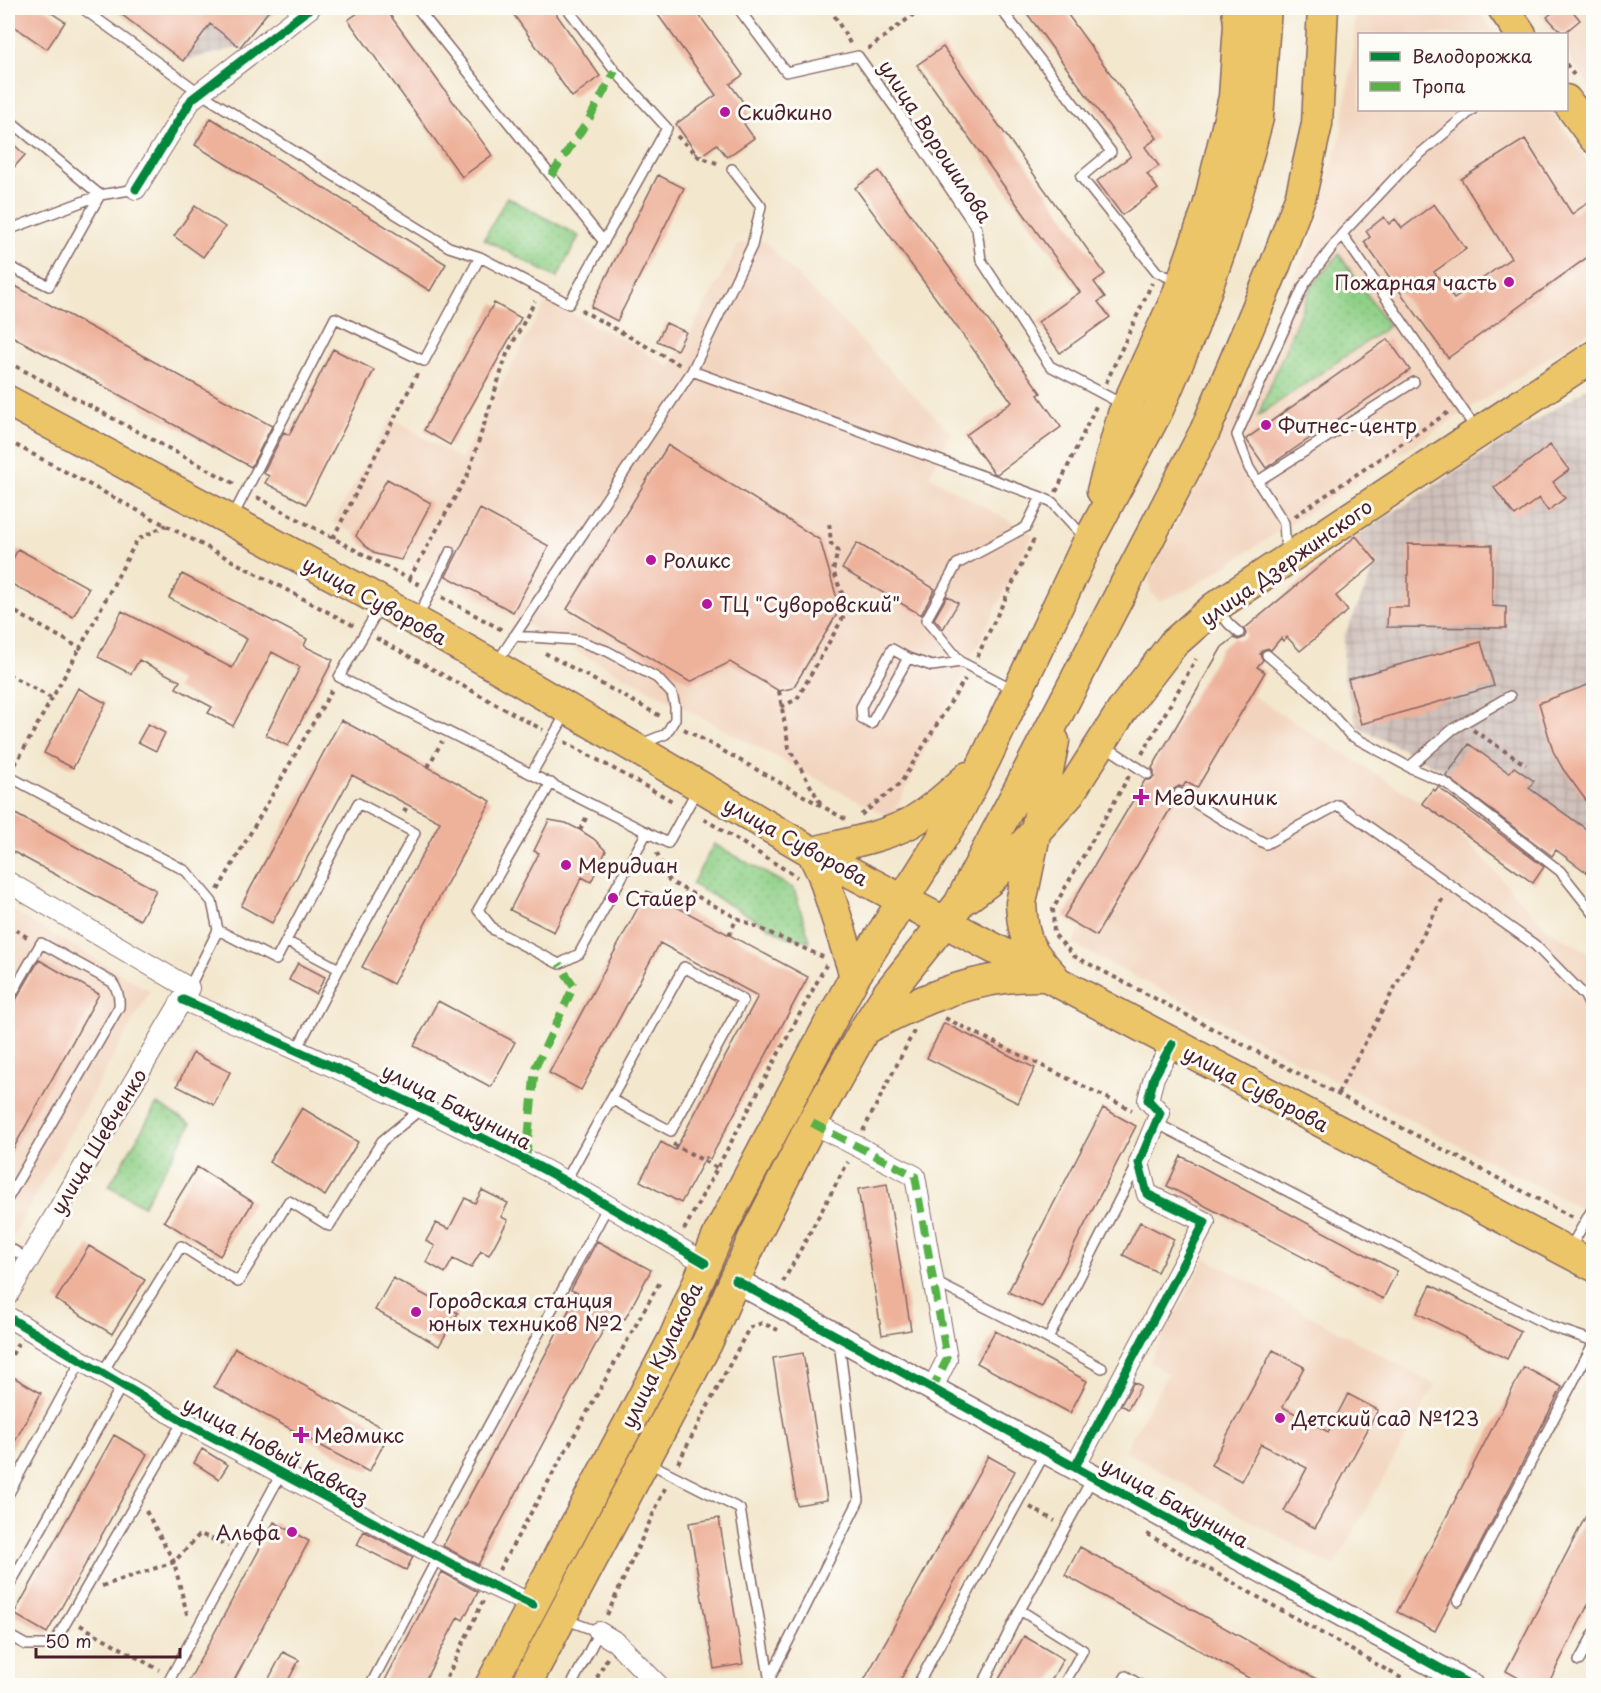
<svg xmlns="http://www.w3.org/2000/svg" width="1601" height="1693" viewBox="0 0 1601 1693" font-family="'Playpen Sans',sans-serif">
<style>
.built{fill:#f2d4be}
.industrial{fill:url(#industrial-grid)}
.grass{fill:url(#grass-dots);stroke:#6c7859;stroke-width:1.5}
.building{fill:#eeb29b}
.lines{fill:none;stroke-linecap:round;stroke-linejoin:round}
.service-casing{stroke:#856564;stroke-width:12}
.minor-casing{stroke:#856564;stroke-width:22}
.tertiary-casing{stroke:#856564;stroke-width:27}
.primary-casing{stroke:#856564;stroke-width:33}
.path{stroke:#856564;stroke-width:4;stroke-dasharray:4.5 4.5;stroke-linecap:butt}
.service{stroke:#fff;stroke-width:9}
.minor{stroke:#fff;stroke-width:20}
.tertiary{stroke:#fff;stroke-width:24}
.primary{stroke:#ecc569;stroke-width:30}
.quiet{stroke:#57b146;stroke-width:8;stroke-dasharray:15 8;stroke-linecap:butt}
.cycleway-casing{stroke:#fdfcf7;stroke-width:13}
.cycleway{stroke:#00873e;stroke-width:9}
.poi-dot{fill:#b5179e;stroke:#fdfcf7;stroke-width:2}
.labels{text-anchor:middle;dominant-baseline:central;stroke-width:6;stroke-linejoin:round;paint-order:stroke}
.poi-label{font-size:20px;fill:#4a1f2b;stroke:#fdfcf7;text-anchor:start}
.street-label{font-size:20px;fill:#4a1f2b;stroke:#fdfcf7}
</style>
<defs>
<pattern id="industrial-grid" width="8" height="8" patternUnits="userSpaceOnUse" patternTransform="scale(1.5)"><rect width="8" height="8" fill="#cfc0ba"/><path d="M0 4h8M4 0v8" fill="none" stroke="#b3a5a0"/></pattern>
<pattern id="grass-dots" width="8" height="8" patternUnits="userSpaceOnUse" patternTransform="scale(1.5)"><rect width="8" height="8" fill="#8fd087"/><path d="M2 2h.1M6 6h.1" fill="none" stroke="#7db275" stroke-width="1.8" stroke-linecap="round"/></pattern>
</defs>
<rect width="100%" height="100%" fill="#fdfcf7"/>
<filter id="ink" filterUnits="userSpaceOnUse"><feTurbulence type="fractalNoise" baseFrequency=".0167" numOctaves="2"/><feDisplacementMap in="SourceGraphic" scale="12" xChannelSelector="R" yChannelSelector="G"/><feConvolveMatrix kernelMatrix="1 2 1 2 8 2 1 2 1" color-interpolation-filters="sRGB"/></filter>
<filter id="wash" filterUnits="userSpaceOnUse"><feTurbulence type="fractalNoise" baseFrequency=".008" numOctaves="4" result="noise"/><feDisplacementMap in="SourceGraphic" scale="24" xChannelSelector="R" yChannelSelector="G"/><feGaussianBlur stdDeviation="1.35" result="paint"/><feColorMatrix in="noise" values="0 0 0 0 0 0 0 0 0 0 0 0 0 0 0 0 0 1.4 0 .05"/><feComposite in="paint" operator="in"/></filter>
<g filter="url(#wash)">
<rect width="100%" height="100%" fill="#f3e7cd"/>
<path class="built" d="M1355,8H1476L1496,34H1360V110H1550L1593,169V329L1188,590L1159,601L1151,592L1149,577L1257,366L1315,231L1341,134L1354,47Z
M1535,8H1593V92L1567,53L1566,34H1554Z
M764,241L951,433L929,476L1033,534L891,818L333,522L391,417L461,460L546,301L634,345L670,368L739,244Z
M1252,695L1422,803L1450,823L1547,929L1593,955V1215L1072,944L1082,928L1097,934L1187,782L1197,788Z
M8,908L150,991L8,1245Z
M1206,1258L1435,1385L1334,1567L1124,1451L1168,1374L1149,1362Z"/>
<path class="industrial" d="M117,8H281L260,22L241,47L183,61L115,10Z
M1593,384V878L1448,772L1358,727L1343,675L1344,637L1377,562L1356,536Z"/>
<path class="grass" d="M507,197L579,236L557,278L484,239Z
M1339,254L1389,326L1258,416L1311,287Z
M714,844L794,889L810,941L787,937L692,884Z
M157,1104L191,1124L143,1206L109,1186Z"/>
<g id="blocks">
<path class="building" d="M8,8H44L65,22L47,49L8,22Z
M113,8H271L240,47L210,24L183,61Z
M365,8H385L492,155L462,177L348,20Z
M509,8H552L600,76L572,97Z
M653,8H694L743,75L730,84L754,117L744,124L754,138L727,157L717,144L699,157L676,124L716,95Z
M1023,8H1063L1157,138L1145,147L1159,166L1147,174L1158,189L1122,215L1097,181L1131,156Z
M1558,8H1570L1580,20L1563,34L1547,17Z
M943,47L1105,274L1094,282L1105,297L1098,302L1110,317L1060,353L1038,322L1080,292L917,65Z
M211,118L446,264L430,291L195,145Z
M8,139L25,155L8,174Z
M1525,139L1572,214L1593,199V253L1448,358L1364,242L1370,237L1366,231L1384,217L1389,224L1395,219L1402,228L1434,204L1466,249L1434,272L1454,299L1511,258L1461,179Z
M879,171L1041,393L1038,395L1061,427L997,474L994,473L966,435L1012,402L855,188Z
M658,175L684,188L617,321L591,307Z
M195,206L225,227L203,257L174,236Z
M8,282L272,426L251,467L8,334Z
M494,303L521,318L450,445L424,430Z
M666,323L686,332L677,350L657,341Z
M1388,339L1410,370L1266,468L1246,439Z
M333,349L374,370L306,504L265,483L269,476L263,473L284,432L289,435Z
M668,445L820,540L840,609L793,688L779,691L730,662L690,682L567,609Z
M1550,445L1569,470L1553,482L1565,498L1548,511L1539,498L1515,516L1494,488Z
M387,479L431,503L401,560L376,554L365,546L356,536Z
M480,509L549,546L513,612L446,576Z
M1356,536L1377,562L1336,596L1348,611L1300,651L1287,637L1283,641L1281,638L1271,650L1268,648L1262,650L1260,654L1263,660L1257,667L1265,672L1197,788L1186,782L1183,787L1179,786L1174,789L1172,793L1176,799L1096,936L1064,917L1145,780H1150L1154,777V771L1152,768L1222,647L1234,638L1238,640L1244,638L1246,634L1244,629Z
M857,543L935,589L921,615L842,569Z
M1408,544L1492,545V606L1506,607V628L1387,627L1388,607H1408Z
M18,549L89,588L73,617L8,582V569Z
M182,574L307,639L304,646L333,660L288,746L266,735L300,667L272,652L233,726L208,713L212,707L176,688L180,681L139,660L131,674L98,657L122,611L232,668L247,639L169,598Z
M947,596L958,603L943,629L934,619Z
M1481,642L1494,686L1361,724L1348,679Z
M1593,683V810L1563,769L1553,751L1539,703Z
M78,688L106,703L73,768L44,753Z
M341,720L491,801L393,984L362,967L440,822L352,775L272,923L241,906Z
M148,724L165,733L156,751L138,742Z
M1469,744L1509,773L1514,767L1534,781L1529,788L1593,834V877L1556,850L1552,856L1446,776Z
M1438,787L1544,867L1533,883L1422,803L1433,789L1435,791Z
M8,810L156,890L140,920L8,849Z
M549,820L566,823L580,830L594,839L606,851L591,882L582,877L554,932L510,910L539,853L534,851Z
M647,891L808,977L710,1159L706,1157L681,1203L640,1181L661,1142L675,1150L758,996L660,943L581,1090L549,1073Z
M39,960L99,994L8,1158V1014Z
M298,963L325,977L316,994L289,980Z
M438,1001L515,1042L491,1087L414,1046Z
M944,1023L1035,1068L1018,1103L927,1058Z
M193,1053L230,1072L214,1105L177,1086Z
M302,1108L358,1142L325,1196L269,1162Z
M1103,1108L1136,1126L1042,1307L1008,1292Z
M1181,1156L1397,1271L1383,1299L1167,1186Z
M197,1167L253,1202L220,1256L164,1221Z
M887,1184L911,1330L882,1335L858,1189Z
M482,1190L508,1203L501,1217L508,1220L489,1255L481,1251L471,1268L453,1259L445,1273L426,1262L435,1246L426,1241L436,1223L449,1229L465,1198L475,1203Z
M1140,1222L1174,1239L1157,1272L1123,1255Z
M597,1241L651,1270L625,1319L613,1312L478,1565L443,1546L578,1293L571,1290Z
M89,1246L145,1280L112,1334L56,1300Z
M393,1278L458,1313L439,1346L375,1310Z
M1431,1285L1521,1331L1507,1359L1417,1313Z
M995,1331L1087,1381L1070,1413L977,1363Z
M235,1348L390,1432L369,1472L214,1387Z
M1273,1350L1304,1367L1283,1407L1328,1432L1348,1394L1378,1410L1315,1528L1284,1511L1307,1468L1261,1444L1241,1481L1211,1465Z
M803,1353L827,1500L797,1505L773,1358Z
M1524,1367L1562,1387L1435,1631L1397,1612Z
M8,1374L41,1393L8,1454Z
M1134,1382L1141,1386L1128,1409L1121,1405Z
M114,1435L147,1454L47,1633L14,1614Z
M202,1449L228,1465L219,1479L194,1463Z
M988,1456L1015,1471L897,1686H861Z
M1593,1502V1595L1547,1686H1533L1506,1671Z
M719,1518L743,1664L714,1669L689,1523Z
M274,1522L309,1541L231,1686H186Z
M364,1531L413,1557L406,1570L357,1545Z
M1080,1547L1105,1561L1329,1686H1263L1065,1575Z
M442,1572L478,1592L463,1620L458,1617L422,1686H382Z
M1024,1636L1063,1659L1048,1686H995Z
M283,1652L299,1660L285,1686H265Z"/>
</g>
</g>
<g filter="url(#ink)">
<use href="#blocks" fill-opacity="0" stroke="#856564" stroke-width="1.5"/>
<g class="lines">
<g class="service-casing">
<path id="service" d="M82,8L200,93L449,247L480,257L569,304L667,128L615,71L567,8
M417,8L604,242
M738,8L786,72L858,56L910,129L977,229L981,260L1050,366L1124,405
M1000,8L1111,152L1081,177L1157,272L1177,281
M8,119L100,195L49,286L8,266
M8,230L100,195L136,189
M1342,234L1476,429
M692,371L752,246L761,206L732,169
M1258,481L1414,382
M233,516L335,318L424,361L480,257
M1286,553L1284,523L1249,468L1237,435L1304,285L1342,234L1408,164L1472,110
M381,605L339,677L668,843L697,790
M1217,609L1229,624L1239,633
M418,617L450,552
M514,636L576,640L607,651L657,678L672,694L675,706V719L666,734L641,744
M1267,655L1315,696L1350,735L1409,767L1446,783L1560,871L1594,914
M908,658L871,724L862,719L861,707L892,649L908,658L932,666L961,662L1013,689
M497,662L692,371L1041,497L1052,502L1085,538
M961,662L926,620L957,564L1026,527L1041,497
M1105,746L1148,774
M1409,767L1453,729L1510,696
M532,773L567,712
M8,776L186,871L212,902L218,930L189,988
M551,783L478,910L494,930L559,964L579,954L647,832
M1179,793L1226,822L1266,844L1338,805L1535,945L1585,996L1594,1015
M218,930L276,960L358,803L415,833L339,969L286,941
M8,995L10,997L41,943L112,982C118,990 120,997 119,1007L8,1198
M297,1049L339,969
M1156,1123L1445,1273L1552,1327L1594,1341
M565,1182L684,967L743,1000L671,1131L611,1099
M8,1247L28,1259
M1569,1250L1594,1206
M935,1282L1048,1339L1137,1165
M1048,1339L1102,1368
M102,1373L181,1246L238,1282L289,1201L329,1226L382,1141L422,1108
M647,1462L740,1509L769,1676
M8,1495L81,1361
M422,1548L608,1206
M8,1588L122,1385
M1458,1601L1594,1342
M564,1619L599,1632L571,1686
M8,1635L26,1645H53L183,1421
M1579,1661L1594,1633
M166,1686L281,1474
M370,1686L438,1557
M766,1686L859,1500L839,1342
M917,1686L1046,1451
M982,1686L1020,1610
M1063,1686L1083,1650L1020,1610L1093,1477
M1120,1686L1126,1676L1142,1686"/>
</g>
<g class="minor-casing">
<path id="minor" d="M136,189L192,99L310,8
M8,882L189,988L8,1295
M183,1000C298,1050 412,1101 524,1159C586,1191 645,1228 705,1263
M812,1123L915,1176L947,1359L932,1389
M8,1317L183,1421L491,1585L533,1605
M1075,1467L1205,1222L1147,1194L1139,1163L1160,1113L1148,1100L1154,1077L1172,1044
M599,1632L616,1642L659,1686"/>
</g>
<g class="tertiary-casing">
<path id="tertiary" d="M735,1280L1472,1686"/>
</g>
<g class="primary-casing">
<path id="primary" d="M1503,8L1521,34
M1566,100L1594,138
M8,401L364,592L495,666L812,852L1594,1266
M1102,491L1123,414L1177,296L1208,207L1234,97L1239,24L1237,8
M968,897L988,882L1005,865L1067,797L1123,709L1173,644L1215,607L1594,356
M855,976L823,875L812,852C845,844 880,838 910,823C931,811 950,794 968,777
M1053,976C1028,949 1023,940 1021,903L1054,741
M867,1028C924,998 978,974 1044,976
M490,1686L674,1338L719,1233L835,1013L855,976L956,816L985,760L1088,542L1158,410L1193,328L1224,240L1243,174L1258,118L1266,8
M525,1686L707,1343L753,1239L812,1123L864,1030L888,993L959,904L1205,431L1276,263L1301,195L1317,124L1323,8"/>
</g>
<path class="path" d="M830,8L851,45
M868,49L922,8
M1566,64L1576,78
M677,136L699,157L720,164
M581,310L682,366
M8,362L235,484
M1106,383L1152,283
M8,441L354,626
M1056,492L1097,404
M257,497L420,585
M1295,516L1450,411
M333,538L418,372
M409,579L468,474L507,354L535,301
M442,597L504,631
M8,608L80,648L137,540L166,525
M376,638L543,730
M545,653L662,717
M977,657L1034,539
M8,674L51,698
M779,691L789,748L822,806
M781,707L797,699L845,614L844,598L833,571L838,550L831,544L829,521
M684,729L845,819
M1473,730L1526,765
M565,742L674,802
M1142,754L1196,659
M15,765L80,648
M428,767L442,741
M1129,776L1053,909L1054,934L1074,956L1574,1218
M404,812L408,805
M861,815L900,784L965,679
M704,819L797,877
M580,830L587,816
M657,853L669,881L737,918L823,957
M218,890L333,688
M8,925L30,939
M729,935L737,918
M945,1018L1132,1110
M1338,1093L1444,896
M863,1131L914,1031
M673,1144L717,1168
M684,1230L826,965
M783,1282L848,1162
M8,1363L18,1343
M678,1463L749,1328L762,1323L778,1330
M1030,1507L1055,1521
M146,1511L174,1562L188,1618
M1147,1534L1415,1686
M499,1570L661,1280
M102,1586L174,1562L200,1534L228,1546
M607,1615L666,1486
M80,1625L159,1670
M443,1686L483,1601
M593,1686L607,1658"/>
<use href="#service" class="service"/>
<use href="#minor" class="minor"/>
<use href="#tertiary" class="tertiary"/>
<use href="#primary" class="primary"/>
<path class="quiet" d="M551,176L589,119L615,71
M812,1123L915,1176L947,1359L932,1389
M526,1160L535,1068L574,986L559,964"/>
<g class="cycleway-casing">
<path id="cycleway" d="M136,189L192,99L310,8
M183,1000C298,1050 412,1101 524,1159C586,1191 645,1228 705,1263
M735,1280L1472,1686
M8,1317L183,1421L491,1585L533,1605
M1075,1467L1205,1222L1147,1194L1139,1163L1160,1113L1148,1100L1154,1077L1172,1044"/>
</g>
<use href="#cycleway" class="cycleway"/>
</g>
</g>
<g class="poi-dot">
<circle cx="725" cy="112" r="6"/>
<circle cx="1509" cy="282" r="6"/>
<circle cx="1266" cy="425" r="6"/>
<circle cx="651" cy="560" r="6"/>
<circle cx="707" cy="604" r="6"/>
<path d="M1138 788h6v6h6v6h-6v6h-6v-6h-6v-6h6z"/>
<circle cx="566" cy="865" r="6"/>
<circle cx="613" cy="898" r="6"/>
<circle cx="416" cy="1312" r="6"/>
<circle cx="1280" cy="1418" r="6"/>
<path d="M298 1426h6v6h6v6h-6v6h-6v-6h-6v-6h6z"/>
<circle cx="292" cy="1532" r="6"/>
</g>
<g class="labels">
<g class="poi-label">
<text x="737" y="112">Скидкино</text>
<text x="1497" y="282" text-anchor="end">Пожарная часть</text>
<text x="1278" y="425">Фитнес-центр</text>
<text x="663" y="560">Роликс</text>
<text x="719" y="604">ТЦ "Суворовский"</text>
<text x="1154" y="797">Медиклиник</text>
<text x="578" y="865">Меридиан</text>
<text x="625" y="898">Стайер</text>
<text x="428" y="1300">Городская станция<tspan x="428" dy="23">юных техников №2</tspan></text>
<text x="1292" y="1418">Детский сад №123</text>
<text x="314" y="1435">Медмикс</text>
<text x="280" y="1532" text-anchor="end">Альфа</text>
</g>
<g class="street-label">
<text transform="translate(936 141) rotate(57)">улица Ворошилова</text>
<text transform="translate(1286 562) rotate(-35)">улица Дзержинского</text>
<text transform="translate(375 600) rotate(29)">улица Суворова</text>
<text transform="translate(796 841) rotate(29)">улица Суворова</text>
<text transform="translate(1256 1088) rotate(28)">улица Суворова</text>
<text transform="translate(457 1106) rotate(27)">улица Бакунина</text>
<text transform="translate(98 1141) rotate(-59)">улица Шевченко</text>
<text transform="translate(661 1355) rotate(-64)">улица Кулакова</text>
<text transform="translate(276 1450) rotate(28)">улица Новый Кавказ</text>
<text transform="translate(1175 1502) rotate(29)">улица Бакунина</text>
</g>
</g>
<rect width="1601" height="1693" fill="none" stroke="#fdfcf7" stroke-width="30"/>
<rect x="1358" y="33" width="210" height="78" fill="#fdfcf7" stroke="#b5a4a5" stroke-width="1.5"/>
<rect x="1370" y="52" width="30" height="9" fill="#00873e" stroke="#b5a4a5" stroke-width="1.5"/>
<text x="1412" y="63" font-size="18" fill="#4a1f2b">Велодорожка</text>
<rect x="1370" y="82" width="30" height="9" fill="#57b146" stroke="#b5a4a5" stroke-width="1.5"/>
<text x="1412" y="93" font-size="18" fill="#4a1f2b">Тропа</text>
<path d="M36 1648v9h144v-9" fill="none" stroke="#4a1f2b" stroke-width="3"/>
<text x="45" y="1648" font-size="18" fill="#4a1f2b" stroke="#fdfcf7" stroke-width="4.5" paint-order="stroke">50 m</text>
</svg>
